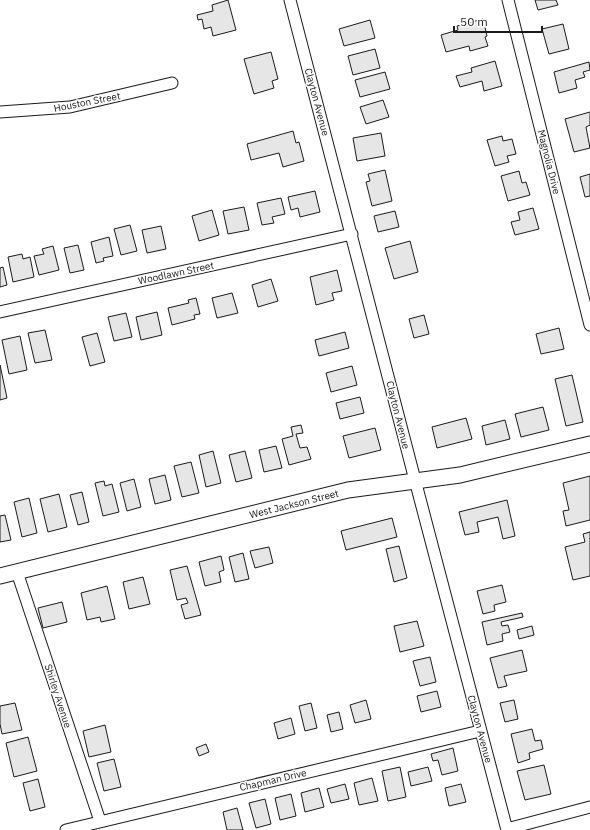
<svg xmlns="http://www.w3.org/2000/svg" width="590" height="830" viewBox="0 0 590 830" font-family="'IBM Plex Sans',sans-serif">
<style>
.building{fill:#e6e6e6;stroke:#1a1a1a}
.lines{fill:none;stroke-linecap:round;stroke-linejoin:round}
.street-casing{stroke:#1a1a1a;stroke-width:13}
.secondary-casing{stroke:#1a1a1a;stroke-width:17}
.street{stroke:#fff;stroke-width:11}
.secondary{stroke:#fff;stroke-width:15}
.labels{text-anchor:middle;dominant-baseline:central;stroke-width:3;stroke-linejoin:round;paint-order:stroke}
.street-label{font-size:10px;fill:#1a1a1a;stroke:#fff}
</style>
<rect width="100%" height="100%" fill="#fff"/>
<path class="building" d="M228,0L236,30L213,36L211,27L204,29L202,19L198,20L197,15L213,11L212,5Z
M535,0H556L558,5L538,10Z
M483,19L487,36L485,37L488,46L470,51L469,46L446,52L441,35L458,30L457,26Z
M370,20L375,38L344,46L339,29Z
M563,24L569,49L549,54L542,29Z
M375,49L380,68L353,75L348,56Z
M271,52L278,79L272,81L274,88L254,94L244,59Z
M495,61L502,86L484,91L482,81L460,87L456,76L472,72L471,68Z
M589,62L590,70L583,72L585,77L575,80L577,88L559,93L554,72Z
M385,72L390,89L360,97L355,80Z
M383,100L389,117L366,124L360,107Z
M590,112V125L586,127L590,148L574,152L565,119Z
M293,131L296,143L299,142L304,161L283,167L279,153L251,160L247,144Z
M381,133L385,156L357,161L353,138Z
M502,136L503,141L512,139L516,154L507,156L509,162L495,166L487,140Z
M385,170L392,201L372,206L366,182L370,181L368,174Z
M519,171L522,183L526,182L530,195L508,201L501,176Z
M590,174V196L585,197L580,177Z
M315,191L320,212L300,217L298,208L291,210L288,197Z
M281,198L285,214L272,217L274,223L262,225L257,203Z
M244,207L249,230L228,234L223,211Z
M533,208L539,229L515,235L511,222L520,220L518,212Z
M212,210L219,235L199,241L192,216Z
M395,211L399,227L378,232L374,216Z
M130,225L137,251L121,255L114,229Z
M161,226L166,249L147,253L142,230Z
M109,237L113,256L103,258L104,261L96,263L91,242Z
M410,241L418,272L394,279L385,248Z
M78,245L84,270L70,273L64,248Z
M53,246L59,270L39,275L34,256L44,254L42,249Z
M22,254L23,259L30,257L34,277L13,282L8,257Z
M3,267L7,285L0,287V268Z
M337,270L342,291L332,293L334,300L316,305L310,277Z
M271,279L278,301L258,307L252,285Z
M232,293L238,313L217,318L212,298Z
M196,298L200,314L194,315L195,319L172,325L168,308L189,303L188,300Z
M157,312L162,335L141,340L136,317Z
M126,313L132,337L114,341L108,317Z
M424,315L429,334L414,338L409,319Z
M559,328L564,349L541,354L536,334Z
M45,330L52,360L35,363L28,333Z
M345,332L349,348L319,356L315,340Z
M97,333L105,362L90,366L82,337Z
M20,336L27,370L9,374L2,340Z
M0,365L7,398L0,400Z
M352,366L357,385L331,392L326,373Z
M572,375L583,422L566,426L555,379Z
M360,397L364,413L340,419L336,403Z
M543,407L549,430L521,437L515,414Z
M466,418L472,439L437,448L432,427Z
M505,420L510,439L486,445L482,426Z
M301,425L303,433L296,434L300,448L307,447L311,459L289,465L282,439L293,436L291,427Z
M375,428L381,450L349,458L343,436Z
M276,446L282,468L264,472L259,450Z
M213,451L221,483L206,487L199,455Z
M245,451L252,478L236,482L229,455Z
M191,462L199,493L182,497L174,466Z
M165,475L171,500L155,504L149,479Z
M590,476V520L566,526L563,511L569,510L563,483Z
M134,479L141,507L127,511L120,483Z
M104,481L105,486L112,484L119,512L103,516L95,483Z
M82,492L89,522L78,525L70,495Z
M59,494L67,527L48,532L40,499Z
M29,498L37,533L22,537L14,502Z
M507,500L515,536L503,539L498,517L477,522L479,532L465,535L459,512Z
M5,515L11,540L0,542V516Z
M392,518L397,537L346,550L341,531Z
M590,532V576L573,580L565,547L585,542L583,534Z
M399,546L407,578L394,582L386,549Z
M269,547L273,563L255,568L250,551Z
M243,553L249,579L235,582L229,557Z
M221,556L224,570L219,572L221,582L205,586L199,562Z
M187,566L201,615L185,619L181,605L188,603L186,598L177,600L170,570Z
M143,577L150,604L129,609L123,582Z
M502,585L506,602L494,605L495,611L483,614L477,591Z
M107,586L115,619L101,622L100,617L87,620L81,593Z
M62,602L67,622L43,628L38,608Z
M522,613L523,617L501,622L502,626L508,625L510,632L502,634L503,641L487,645L482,622Z
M417,621L424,646L400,652L394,626Z
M532,626L534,635L519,639L517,630Z
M522,650L527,671L504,676L507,686L498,688L490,658Z
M430,657L436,682L420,686L413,661Z
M437,691L441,707L421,712L417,696Z
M366,700L371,719L355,723L350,705Z
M514,700L518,719L505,722L500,703Z
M15,703L22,730L2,734L0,724V706Z
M311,703L317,728L305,731L299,706Z
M339,712L343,729L331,732L327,715Z
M291,718L295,734L278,739L274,723Z
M105,725L111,752L89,757L83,731Z
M532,729L535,741L541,740L543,749L529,753L530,759L518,763L511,734Z
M28,737L37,771L14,777L6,743Z
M206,744L209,752L199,756L196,748Z
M453,748L458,771L442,775L438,760L433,761L431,754Z
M114,759L121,787L104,791L97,763Z
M544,765L551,794L525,800L517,771Z
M400,767L406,797L388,801L382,771Z
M428,767L432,781L411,786L408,772Z
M372,778L378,801L359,805L354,783Z
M38,779L45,807L30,811L23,783Z
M345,784L349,799L331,803L327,789Z
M461,784L466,802L449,806L445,788Z
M319,788L324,807L305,812L301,793Z
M291,794L296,816L280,820L275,798Z
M265,799L271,824L256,828L249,803Z
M237,808L243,830H227L223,812Z"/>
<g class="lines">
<g class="street-casing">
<path id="street" d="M290,0L415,480L507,830
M508,0L590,325
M0,112L70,107L172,83
M0,312L352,234
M17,572L100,821
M507,829L590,807
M66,830L480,731"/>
</g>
<g class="secondary-casing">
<path id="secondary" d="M0,576L348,490L460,475L590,444"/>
</g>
<use href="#street" class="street"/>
<use href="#secondary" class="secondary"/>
</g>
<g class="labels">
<g class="street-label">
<text transform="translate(87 102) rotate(-11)">Houston Street</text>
<text transform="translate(317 102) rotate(75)">Clayton Avenue</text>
<text transform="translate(549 162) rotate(76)">Magnolia Drive</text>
<text transform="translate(176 273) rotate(-12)">Woodlawn Street</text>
<text transform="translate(398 415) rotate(76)">Clayton Avenue</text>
<text transform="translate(294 504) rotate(-14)">West Jackson Street</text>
<text transform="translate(58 696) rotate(72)">Shirley Avenue</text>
<text transform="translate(480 729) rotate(75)">Clayton Avenue</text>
<text transform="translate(273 780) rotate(-13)">Chapman Drive</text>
</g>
</g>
<path d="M454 26v6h88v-6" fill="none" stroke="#1a1a1a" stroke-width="2"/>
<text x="460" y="26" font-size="12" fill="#1a1a1a" stroke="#ffffff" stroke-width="3" paint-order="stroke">50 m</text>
</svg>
